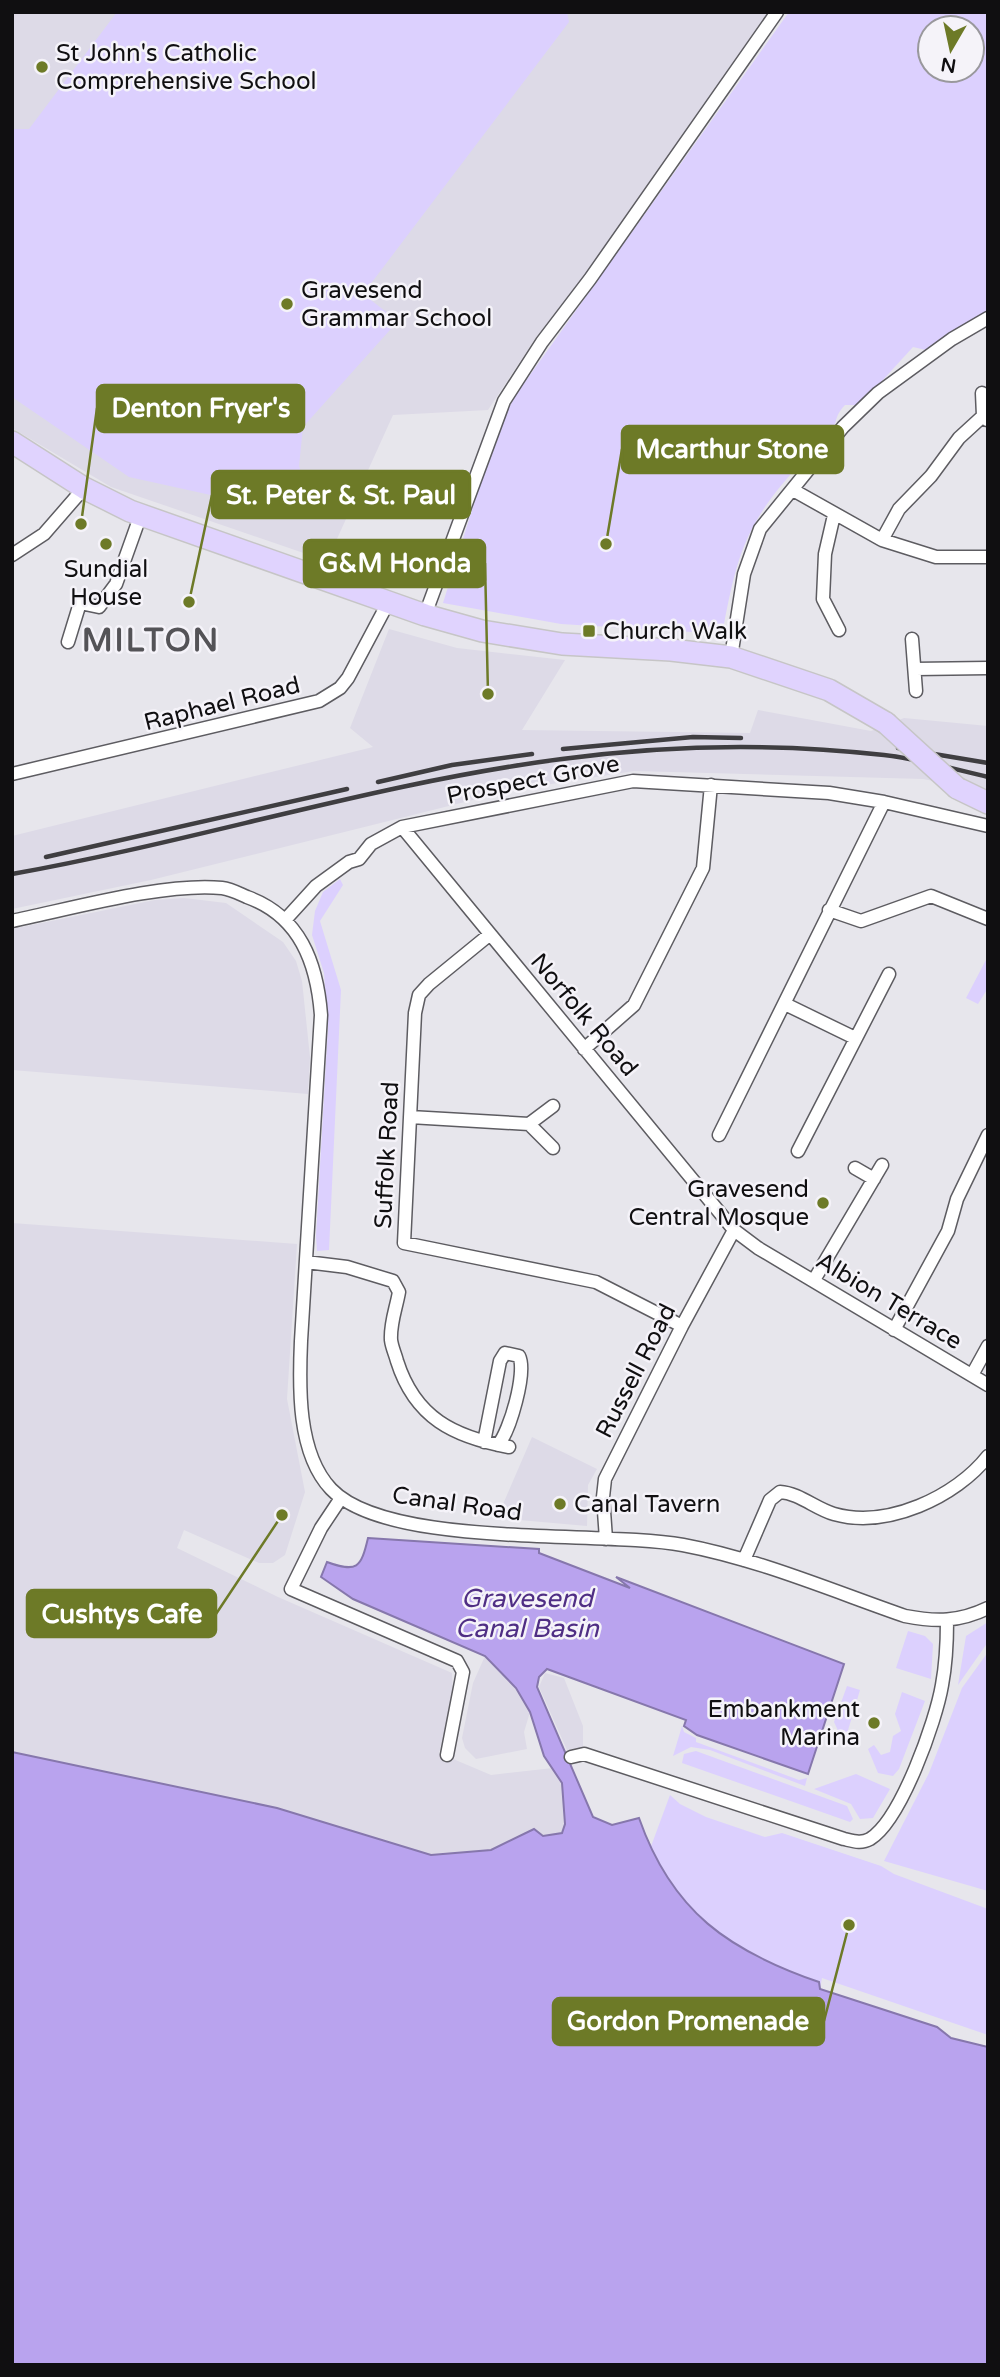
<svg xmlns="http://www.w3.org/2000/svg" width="1000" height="2377" viewBox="0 0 1000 2377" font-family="'Varela Round',sans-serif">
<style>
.built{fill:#dddae7}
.green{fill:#dcd0fe;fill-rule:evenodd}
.water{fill:#b9a3ee;stroke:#8677ac;stroke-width:2}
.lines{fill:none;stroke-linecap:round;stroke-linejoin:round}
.minor-casing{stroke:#5d5c61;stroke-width:15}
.primary-casing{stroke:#c6c5c6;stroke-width:24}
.minor{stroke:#fff;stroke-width:12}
.primary{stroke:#e0d3fe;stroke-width:21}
.rail{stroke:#3f3e41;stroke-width:4.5}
.primary-bridge-casing{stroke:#c6c5c6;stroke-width:24;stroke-linecap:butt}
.primary-bridge{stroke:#e0d3fe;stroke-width:21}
.poi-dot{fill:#6d7a27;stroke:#f5f3f9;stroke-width:2.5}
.labels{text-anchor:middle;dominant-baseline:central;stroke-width:5;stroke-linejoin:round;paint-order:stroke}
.poi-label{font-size:24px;fill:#100f11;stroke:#f5f3f9;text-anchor:start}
.street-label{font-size:24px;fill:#100f11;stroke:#f5f3f9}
.water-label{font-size:26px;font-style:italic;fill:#4f2e84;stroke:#f5f3f9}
.district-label{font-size:32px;font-weight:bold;letter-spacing:2px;fill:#545357;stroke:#f5f3f9}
.leader{fill:none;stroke:#6d7a27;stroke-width:2.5}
.callout-dot{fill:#6d7a27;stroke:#f5f3f9;stroke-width:2.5}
.callout{fill:#6d7a27;stroke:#6d7a27;stroke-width:2.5}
.callout-label{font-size:26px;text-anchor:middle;font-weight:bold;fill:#fff}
</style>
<rect width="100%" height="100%" fill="#e7e6ec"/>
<path class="built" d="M12,12H768L586,273L537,336L488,410L393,415L327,561L111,487L12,428Z
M389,629L457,648L565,660L522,730L750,733L758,710L871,731L904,718L988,726V791L923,779L634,771L513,790L151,880L12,909V836L373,747L350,728Z
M184,898L226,903L283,942L296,961L302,981L310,1057L308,1094L12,1070V929L155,900Z
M12,1223L297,1244L287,1399L305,1492L285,1555L273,1563H259L184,1530L177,1548L278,1597L452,1673L453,1698L439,1753L491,1775L553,1768L562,1783L565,1824L562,1833L543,1836L534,1829L491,1850L431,1855L277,1808L12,1752Z
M532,1437L597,1469L588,1485L587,1526L497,1518Z
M485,1656L516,1688L530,1712L524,1732L527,1749L476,1759L465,1748L462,1738L473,1683Z
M545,1673L564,1678L583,1726V1748L567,1750L539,1687Z"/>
<path class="green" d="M117,12H567L569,22L363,294L398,321L303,427L299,466L315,518L129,477L12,397V129H29Z
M789,12H988V310L926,350L913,347L860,405H845C833,418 838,422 831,433C824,446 807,455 797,467C747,523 738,551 724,624L692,632L561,624L443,603L496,433L515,396ZM930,28H972V70H930Z
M340,879L343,885L320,921L341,990L329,1250L317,1251L316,1236L328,1027L324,973L312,935L315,911L323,892Z
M988,956V988L978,1004L966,998Z
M988,1622V1642L958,1685L966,1636Z
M908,1631L925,1636L933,1644L931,1679L896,1668Z
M988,1652V1891L884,1861L929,1773L962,1688Z
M847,1686L860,1690L846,1737H841L834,1722Z
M902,1692L925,1701L899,1769L893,1776L878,1773L868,1749L874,1745L881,1755L890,1752L893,1736L901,1731L895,1714Z
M682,1726L684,1732L696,1738V1742L799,1780L807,1778L805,1786L710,1750L691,1747L673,1756Z
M696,1751L847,1806L853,1819L850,1822L682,1763L684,1754Z
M856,1774L890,1789L873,1818L860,1819L851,1804L814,1789Z
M577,1780L593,1817L612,1825L639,1818L650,1849L670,1795L680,1804L706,1817L765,1837L782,1833L881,1866L894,1874L988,1909V2035L822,1978L820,1989L937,2027L951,2038L988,2047V2264L591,1818Z"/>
<path class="water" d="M368,1538L539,1549V1553L630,1588L616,1577L844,1664L808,1774L697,1735L684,1726L686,1720L547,1669L539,1677L537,1687L593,1817L612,1825L639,1818C672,1912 729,1951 819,1982L820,1989L937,2027L951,2038L988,2047V2365H12V1752L277,1808L431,1855L491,1850L534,1829L543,1836L562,1833L565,1824L562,1783L544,1756L530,1712L516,1688L485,1656L353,1599L321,1577L327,1562C357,1573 361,1568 368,1538Z"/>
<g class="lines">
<g class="minor-casing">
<path id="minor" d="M982,393L983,416L987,420
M793,490L882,540L936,557H988
M834,515L825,554L823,599L839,630
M882,540L899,509L931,476L959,438L983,416
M12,555L44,534L84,488
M425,615L504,401L542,342L590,279L777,12
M912,639L916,691
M68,642L80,603L99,607L116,584L141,514
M731,657L744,574L760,529L843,427L878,393L952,339L988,318
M915,669L988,668
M12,774L319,701L340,688L348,678L389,601
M402,827L734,1230L758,1248L988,1385
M829,910L861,921L931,896L988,919
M286,919L316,886L349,862L359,859L371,844L402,827L633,781L829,793L884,802L988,826
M12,921C70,909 166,882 222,888C231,889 240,894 247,897C300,916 317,963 321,1015L301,1341C299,1386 297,1453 331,1489C388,1549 601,1530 683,1545C758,1559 833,1591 905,1616C936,1622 959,1622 988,1608
M489,935L429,984L419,995L415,1013L404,1243L596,1282L682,1326
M785,1004L855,1038
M584,1049L634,1005L703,868L711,785
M553,1106L529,1124L553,1148
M410,1117L529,1124
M719,1135L884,802
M798,1151L889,974
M855,1168L874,1179
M306,1262L347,1267L393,1281L399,1292C396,1309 390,1323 391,1340C392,1348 395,1353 397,1361C415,1418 454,1437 509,1447
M814,1280L882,1165
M894,1330L948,1231L957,1199L988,1135
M972,1375L988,1346
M484,1442L500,1361L505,1353L519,1356C527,1372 510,1431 498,1445
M341,1498L321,1528L291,1589L457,1661L463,1672L447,1755
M606,1539L603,1497L605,1479L682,1326L734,1230
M744,1560L770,1500L780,1492C799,1493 816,1509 834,1514C887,1529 956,1497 988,1456
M571,1757L584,1754L844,1839C853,1841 861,1844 870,1839C901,1820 936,1721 942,1685C946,1664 947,1643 947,1621"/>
</g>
<g class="primary-casing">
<path id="primary" d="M12,442L84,488L130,511L425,615L482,631L562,644L671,650L731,657L829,690L886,723
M957,788L988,803"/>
</g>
<use href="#minor" class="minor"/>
<use href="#primary" class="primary"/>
<path class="rail" d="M898,748L988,763
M563,749L693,737L741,738
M378,782L452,765L532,754
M46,857L347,789
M12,874C197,841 376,783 562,759C667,745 778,743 884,755C919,759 954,769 988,777"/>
<g class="primary-bridge-casing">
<path id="primary-bridge" d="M886,723L957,788"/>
</g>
<use href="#primary-bridge" class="primary-bridge"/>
</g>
<g class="poi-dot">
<circle cx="42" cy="67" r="7"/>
<circle cx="287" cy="304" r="7"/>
<circle cx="106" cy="544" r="7"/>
<rect x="582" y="624" width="14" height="14" rx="3.5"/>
<circle cx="823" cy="1203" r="7"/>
<circle cx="560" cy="1504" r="7"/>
<circle cx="874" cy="1723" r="7"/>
</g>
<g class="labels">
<g class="poi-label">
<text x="56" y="53">St John's Catholic<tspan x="56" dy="28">Comprehensive School</tspan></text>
<text x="301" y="290">Gravesend<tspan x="301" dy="28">Grammar School</tspan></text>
<text x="106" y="569" text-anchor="middle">Sundial<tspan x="106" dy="28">House</tspan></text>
<text x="603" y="631">Church Walk</text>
<text x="809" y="1189" text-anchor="end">Gravesend<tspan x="809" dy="28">Central Mosque</tspan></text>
<text x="574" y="1504">Canal Tavern</text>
<text x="860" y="1709" text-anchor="end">Embankment<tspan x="860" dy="28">Marina</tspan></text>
</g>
<g class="street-label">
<text transform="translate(222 704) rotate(-14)">Raphael Road</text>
<text transform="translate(533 780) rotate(-11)">Prospect Grove</text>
<text transform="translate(584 1015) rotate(50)">Norfolk Road</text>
<text transform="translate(387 1155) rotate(-87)">Suffolk Road</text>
<text transform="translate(889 1301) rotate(31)">Albion Terrace</text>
<text transform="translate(636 1371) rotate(-63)">Russell Road</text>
<text transform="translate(457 1504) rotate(8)">Canal Road</text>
</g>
<g class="water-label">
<text x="527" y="1598">Gravesend<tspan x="527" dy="30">Canal Basin</tspan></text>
</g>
<g class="district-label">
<text x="151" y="641">MILTON</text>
</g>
</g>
<path class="leader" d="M81 524L97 408M606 544L622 449M189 602L212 495M488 694L485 563M282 1515L216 1614M849 1925L824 2021"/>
<g class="callout-dot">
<circle cx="81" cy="524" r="7"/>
<circle cx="606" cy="544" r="7"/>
<circle cx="189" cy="602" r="7"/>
<circle cx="488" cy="694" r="7"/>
<circle cx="282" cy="1515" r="7"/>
<circle cx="849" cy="1925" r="7"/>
</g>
<g class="callout">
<rect x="97" y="385" width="207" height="47" rx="7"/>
<rect x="622" y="426" width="221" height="47" rx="7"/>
<rect x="212" y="471" width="258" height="47" rx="7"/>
<rect x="304" y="540" width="181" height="47" rx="7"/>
<rect x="27" y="1590" width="189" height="47" rx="7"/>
<rect x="553" y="1998" width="271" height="47" rx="7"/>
</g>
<g class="callout-label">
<text x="201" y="417">Denton Fryer's</text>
<text x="732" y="458">Mcarthur Stone</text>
<text x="341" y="504">St. Peter &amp; St. Paul</text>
<text x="395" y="572">G&amp;M Honda</text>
<text x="122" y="1623">Cushtys Cafe</text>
<text x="688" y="2030">Gordon Promenade</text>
</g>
<rect width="1000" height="2377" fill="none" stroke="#100f11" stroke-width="28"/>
<g transform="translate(951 49) rotate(189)"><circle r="33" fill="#f5f3f9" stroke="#99989c" stroke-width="2"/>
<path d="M0-5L12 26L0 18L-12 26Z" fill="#6d7a27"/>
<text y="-10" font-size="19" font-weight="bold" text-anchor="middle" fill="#100f11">N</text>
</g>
</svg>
